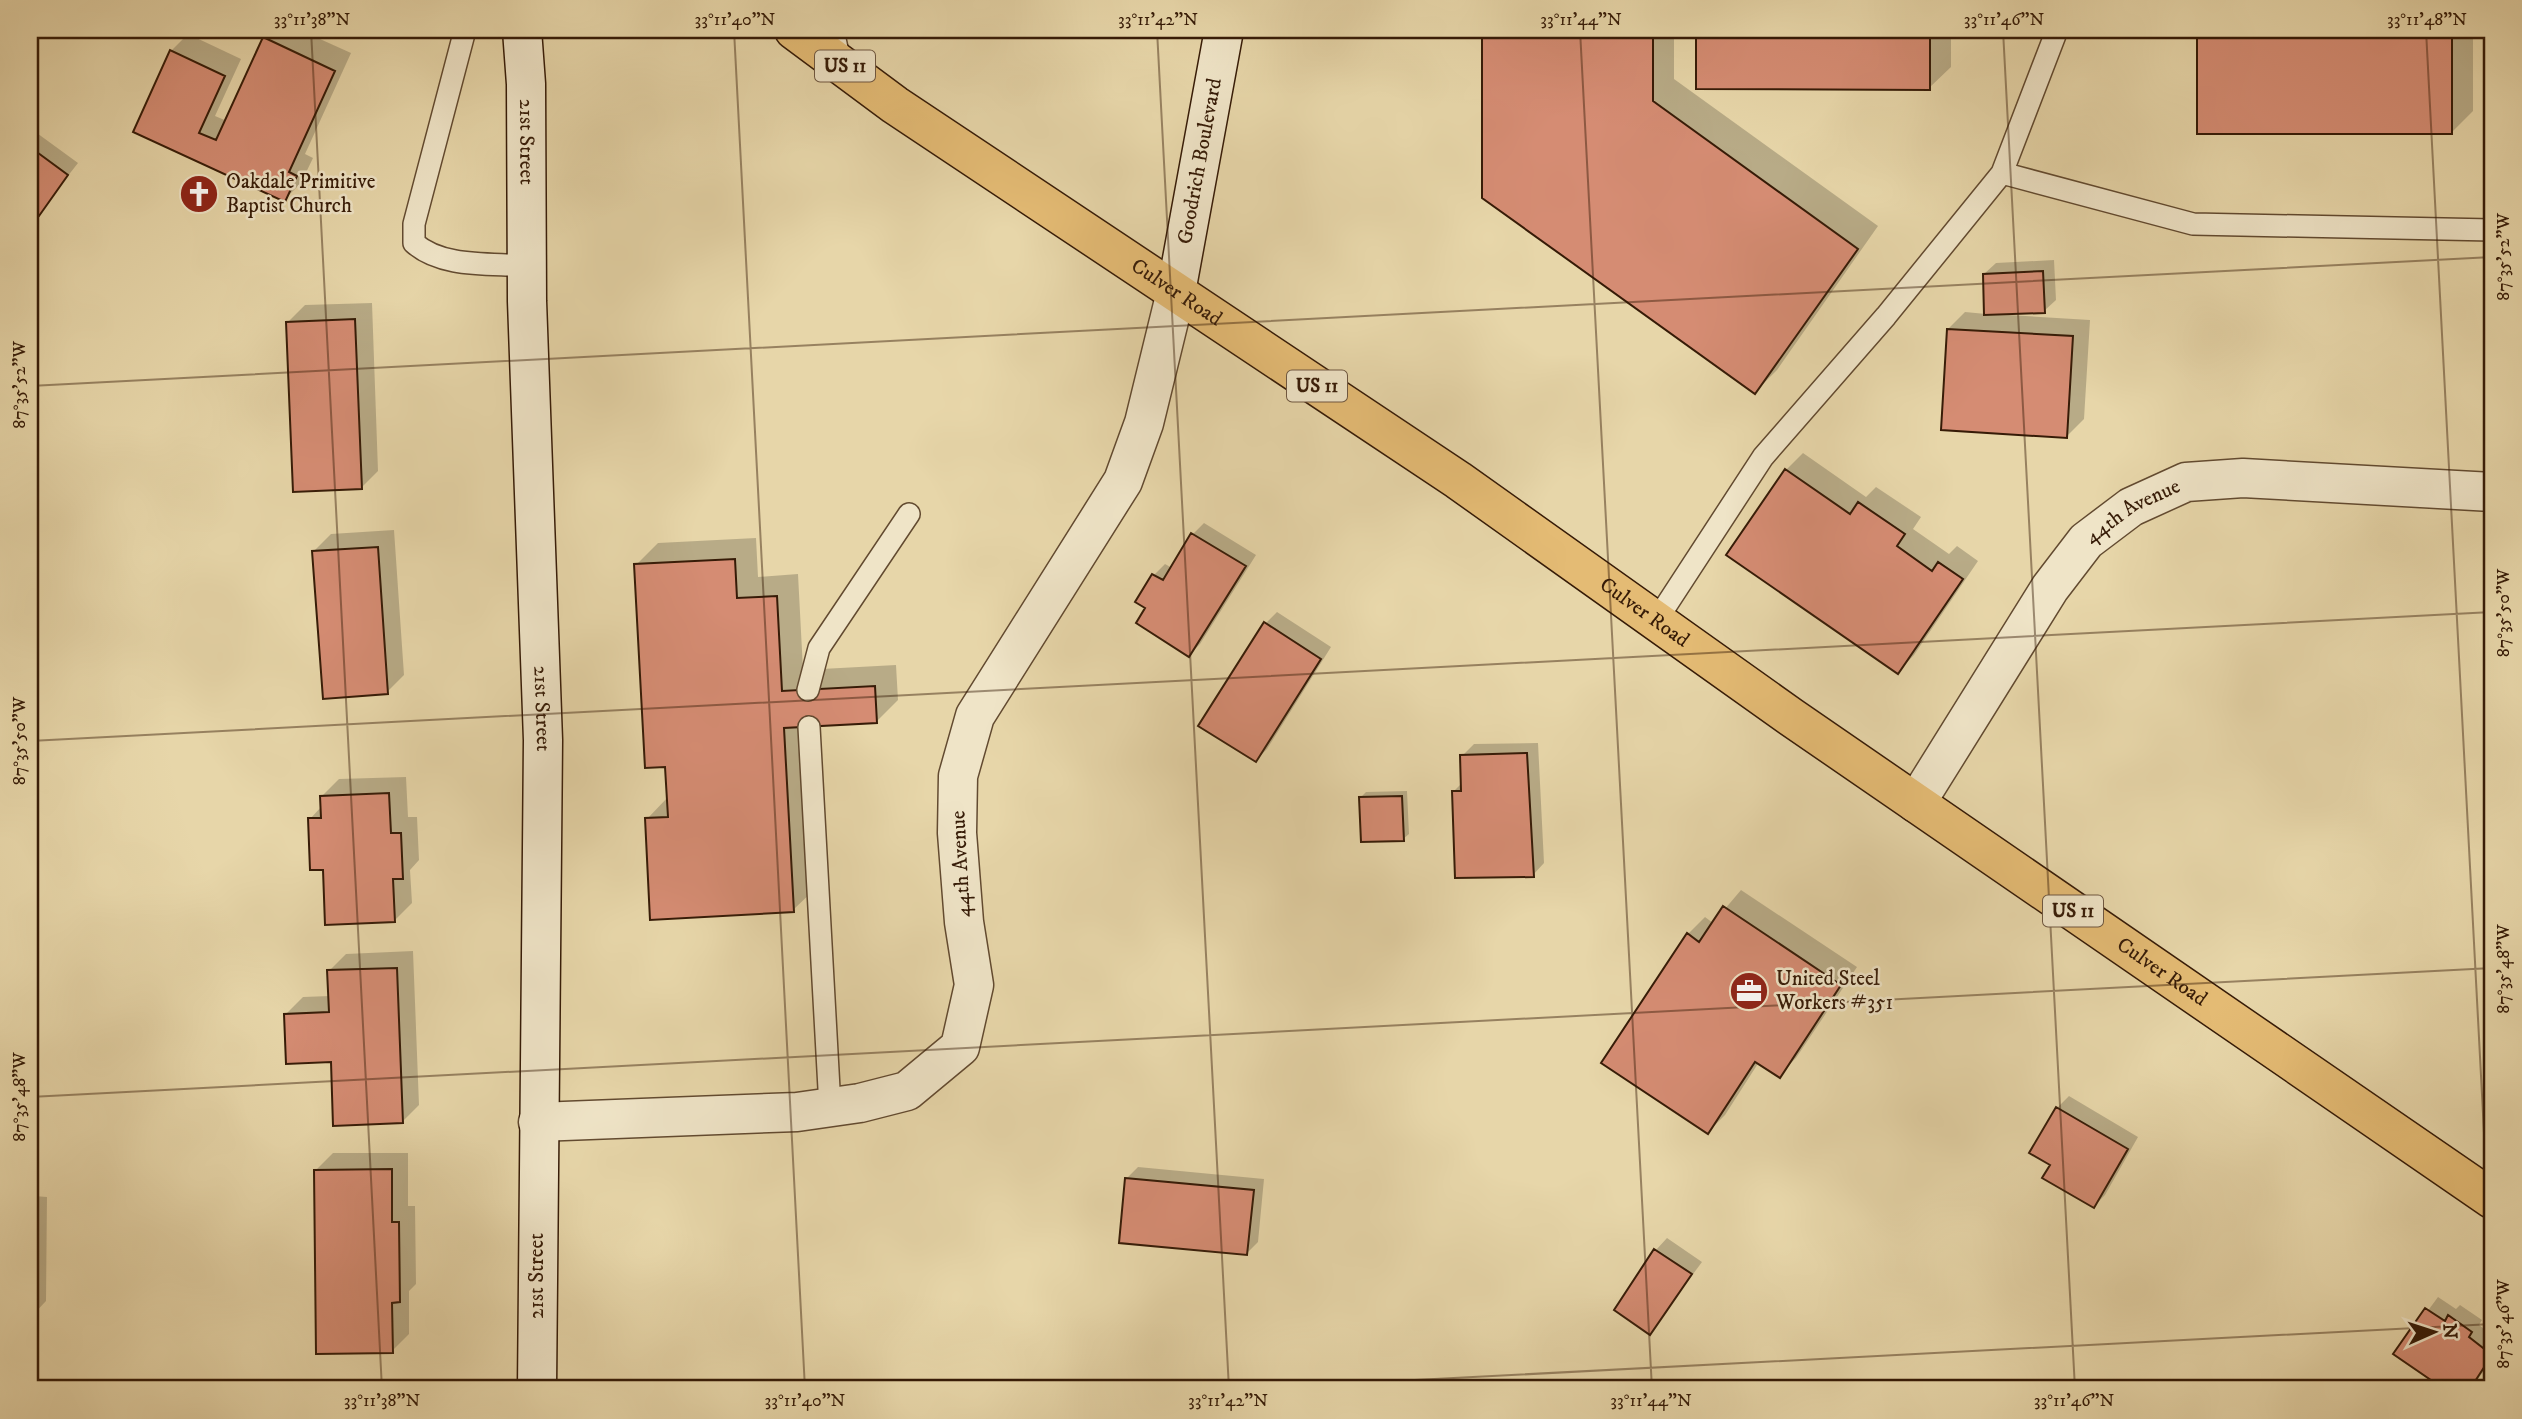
<svg xmlns="http://www.w3.org/2000/svg" width="2522" height="1419" viewBox="0 0 2522 1419" font-family="'IM FELL DW Pica',serif">
<style>
.shadow{fill:#0003}
.building{fill:#d58c73;stroke:#361b07;stroke-width:2}
.lines{fill:none;stroke-linecap:round;stroke-linejoin:round}
.lane-casing{stroke:#624a30;stroke-width:24}
.street-casing{stroke:#624a30;stroke-width:41}
.secondary-casing{stroke:#361b07;stroke-width:41}
.primary-casing{stroke:#361b07;stroke-width:41}
.lane{stroke:#efe4c7;stroke-width:21}
.street{stroke:#efe4c7;stroke-width:38}
.secondary{stroke:#efe4c7;stroke-width:38}
.primary{stroke:#e4bb74;stroke-width:38}
.ticks{fill:none;stroke:#361b07;stroke-width:2;stroke-opacity:0.45}
.labels{text-anchor:middle;dominant-baseline:central;stroke-width:5;stroke-linejoin:round;paint-order:stroke}
.shield{fill:#efe4c7;stroke:#6e5741;stroke-width:2}
.shield-label{font-size:19px;font-weight:bold;fill:#361b07}
.street-label{font-size:21px;fill:#361b07;stroke:#efe4c7}
.poi-label{font-size:21px;fill:#361b07;stroke:#efe4c7;text-anchor:start}
.neatline{fill:none;stroke:#361b07;stroke-width:2.5}
.ticks-label{font-size:18px;text-anchor:middle;fill:#361b07}
</style>
<rect width="100%" height="100%" fill="#e7d6a9"/>
<filter id="stains"><feTurbulence type="fractalNoise" baseFrequency=".00286" numOctaves="4"/><feColorMatrix values="0 0 0 0 .2 0 0 0 0 .09 0 0 0 0 .02 0 0 0 .5 -.17"/></filter>
<radialGradient id="worn" r=".72"><stop offset=".6" stop-color="#630" stop-opacity="0"/><stop offset="1" stop-color="#630" stop-opacity=".3"/></radialGradient>
<path class="shadow" d="M30,30H41L30,41Z
M273,30H300L351,53L305,154L313,158L301,183L284,200L135,131L171,51L188,34L241,59L215,116L227,121L264,38Z
M1484,30H1674V79L1878,226L1777,370L1755,392L1484,197Z
M1698,30H1951V67L1929,88L1697,87Z
M2199,30H2473V111L2451,133H2199Z
M30,128L78,163L38,214L30,208Z
M2054,260L2056,300L2044,311L2009,312V315L2090,320L2084,419L2067,436L1948,329L1965,312L1986,314L1984,274L1996,263Z
M372,303L378,471L361,488L288,322L305,305Z
M1803,453L1866,497L1876,487L1921,517L1913,529L1949,554L1957,546L1978,561L1914,655L1898,672L1786,470Z
M1204,523L1256,555L1200,644L1189,655L1147,608L1154,575L1165,564L1172,568L1193,534Z
M394,530L404,675L387,692L314,551L331,534Z
M756,538L758,577L798,574L803,670L896,665L898,700L876,722L806,725L815,889L793,910L647,819L668,797L667,765L636,565L658,543Z
M1277,612L1331,647L1267,749L1256,760L1201,725L1266,623Z
M1538,743L1544,863L1533,875L1454,791L1462,783V756L1474,744Z
M406,777L408,817H417L419,860L410,870L412,903L395,920L325,868L310,819L322,806V796L339,779Z
M1407,791L1409,834L1403,839L1361,797L1366,792Z
M1741,890L1857,967L1796,1058L1779,1075L1759,1062L1725,1115L1708,1132L1688,934L1705,917L1713,923Z
M413,951L419,1105L402,1122L286,1014L303,997L330,996L329,971L346,954Z
M2069,1096L2138,1137L2105,1195L2094,1206L2052,1165L2031,1152L2057,1108Z
M30,1152H34V1196L47,1197L46,1301L30,1318Z
M333,1153H408V1206H415L416,1284L409,1291V1334L392,1351L316,1170Z
M1138,1167L1264,1179L1258,1242L1247,1253L1126,1179Z
M1667,1238L1702,1262L1650,1332L1616,1310L1656,1250Z
M2438,1297L2456,1309L2460,1305L2482,1320L2479,1325L2492,1335V1359L2471,1389H2447L2396,1354Z
M2492,1375V1389H2481Z"/>
<path class="building" d="M1482,30H1653V101L1858,249L1755,394L1482,198Z
M1696,30H1930V90L1696,89Z
M2197,30H2452V134H2197Z
M263,37L335,71L289,172L297,176L285,202L133,132L170,50L225,76L199,133L216,140Z
M30,147L68,175L39,216L30,210Z
M2043,271L2045,313L1984,315L1983,274Z
M355,319L362,489L293,492L286,322Z
M1947,329L2073,336L2067,438L1941,430Z
M1785,469L1850,514L1858,502L1905,534L1897,546L1932,571L1938,562L1963,579L1898,674L1726,555Z
M1191,533L1246,566L1189,657L1136,623L1145,608L1135,602L1152,574L1163,580Z
M378,547L388,694L323,699L312,551Z
M735,559L737,598L777,596L782,691L875,686L877,723L784,728L794,912L650,920L645,818L668,817L665,767L645,768L634,564Z
M1264,622L1321,659L1256,762L1198,726Z
M1527,753L1534,877L1455,878L1452,791H1461L1460,755Z
M389,793L391,833H401L403,879H393L395,922L325,925L323,870H310L308,818H321L320,796Z
M1402,796L1404,841L1361,842L1359,797Z
M1723,906L1841,985L1780,1078L1755,1062L1708,1134L1601,1063L1687,933L1699,942Z
M397,968L403,1123L333,1126L331,1062L286,1064L284,1014L329,1012L327,970Z
M2056,1107L2128,1149L2094,1208L2042,1178L2050,1165L2029,1153Z
M392,1169V1222H399L400,1302L392,1303L393,1353L316,1354L314,1170Z
M1125,1178L1254,1190L1247,1255L1119,1243Z
M1654,1249L1692,1274L1650,1335L1614,1310Z
M2425,1308L2445,1321L2448,1315L2472,1332L2469,1337L2492,1355L2470,1389H2444L2393,1354Z"/>
<g class="lines">
<g class="lane-casing">
<path id="lane" d="M465,30L414,224V243C442,268 490,263 526,266
M833,30L840,62
M2002,173L2193,224L2492,230
M1656,621L1763,457L1886,316L2002,173L2057,30
M808,690L819,648L909,514
M809,727L830,1107"/>
</g>
<g class="street-casing">
<g id="street">
<path id="s1" d="M1916,803L2050,588L2086,541L2131,507L2186,482L2243,478L2492,492"/>
<path d="M538,1122L797,1112L860,1103L907,1091L960,1047L974,985L964,922L957,833L958,776L975,716L1123,481L1144,423L1176,292"/>
</g>
</g>
<g class="secondary-casing">
<g id="secondary">
<path id="s2" d="M522,30L526,84L527,301L543,740L537,1389"/>
<path id="s3" d="M1176,292L1224,30"/>
</g>
</g>
<g class="primary-casing">
<g id="primary">
<path id="s4" d="M794,30L895,105L1458,480L1791,717L2492,1199"/>
</g>
</g>
<use href="#lane" class="lane"/>
<use href="#street" class="street"/>
<use href="#secondary" class="secondary"/>
<use href="#primary" class="primary"/>
</g>
<path class="ticks" d="M30,30H36M311,30L382,1389M734,30L805,1389M1157,30L1229,1389M1580,30L1652,1389M2003,30L2075,1389M2426,30L2492,1285M30,386L2492,257M30,741L2492,612M30,1097L2492,968M1243,1389L2492,1324"/>
<defs>
<g id="church-disc" transform="scale(2.0125)"><circle r="9.5" fill="#8f2418" stroke="#efe4c7"/><path d="M-1.2-6h2.4v3.5h3.3v2.4h-3.3V6h-2.4V-.1h-3.3v-2.4h3.3Z" fill="#fff"/></g>
<g id="office-disc" transform="scale(2.0125)"><circle r="9.5" fill="#8f2418" stroke="#efe4c7"/><path d="M-6-3h4V-5.5h4V-3h4V5H-6ZM-1-4.5V-3h2v-1.5ZM-6 0V1H6V0Z" fill="#fff"/></g>
</defs>
<g fill-rule="evenodd">
<use href="#church-disc" x="199" y="194"/>
<use href="#office-disc" x="1749" y="991"/>
</g>
<g class="labels">
<g class="shield">
<rect x="815" y="50.5" width="60" height="31" rx="5"/>
<rect x="1287" y="370.5" width="60" height="31" rx="5"/>
<rect x="2043" y="895.5" width="60" height="31" rx="5"/>
</g>
<g class="shield-label">
<text x="845" y="66">US 11</text>
<text x="1317" y="386">US 11</text>
<text x="2073" y="911">US 11</text>
</g>
<g class="street-label">
<text stroke="none"><textPath href="#s2" startOffset="112">21st Street</textPath></text>
<text stroke="none"><textPath href="#s3" startOffset="133">Goodrich Boulevard</textPath></text>
<text stroke="none"><textPath href="#s4" startOffset="464">Culver Road</textPath></text>
<text stroke="none"><textPath href="#s1" startOffset="368">44th Avenue</textPath></text>
<text stroke="none"><textPath href="#s4" startOffset="1031">Culver Road</textPath></text>
<text stroke="none"><textPath href="#s2" startOffset="679">21st Street</textPath></text>
<text transform="translate(961 864) rotate(-93)">44th Avenue</text>
<text stroke="none"><textPath href="#s4" startOffset="1661">Culver Road</textPath></text>
<text transform="translate(537 1276) rotate(-90)">21st Street</text>
</g>
<g class="poi-label">
<text x="226" y="182">Oakdale Primitive<tspan x="226" dy="24">Baptist Church</tspan></text>
<text x="1776" y="979">United Steel<tspan x="1776" dy="24">Workers #351</tspan></text>
</g>
</g>
<rect width="2522" height="1419" fill="none" stroke="#e7d6a9" stroke-width="77"/>
<g transform="translate(2434 1332) rotate(87)" stroke="#efe4c7" stroke-width="5" paint-order="stroke">
<path d="M0-5L12 26L0 18L-12 26Z" fill="#361b07"/>
<text y="-10" font-size="19" font-weight="bold" text-anchor="middle" fill="#361b07">N</text>
</g>
<rect x="38" y="38" width="2446" height="1342" class="neatline"/>
<g class="ticks-label">
<text x="312" y="25">33°11'38"N</text>
<text x="735" y="25">33°11'40"N</text>
<text x="1158" y="25">33°11'42"N</text>
<text x="1581" y="25">33°11'44"N</text>
<text x="2004" y="25">33°11'46"N</text>
<text x="2427" y="25">33°11'48"N</text>
<text transform="translate(2503 257) rotate(-90)" y="6">87°35'52"W</text>
<text transform="translate(19 385) rotate(-90)" y="6">87°35'52"W</text>
<text transform="translate(2503 613) rotate(-90)" y="6">87°35'50"W</text>
<text transform="translate(19 741) rotate(-90)" y="6">87°35'50"W</text>
<text transform="translate(2503 969) rotate(-90)" y="6">87°35'48"W</text>
<text transform="translate(19 1097) rotate(-90)" y="6">87°35'48"W</text>
<text transform="translate(2503 1324) rotate(-90)" y="6">87°35'46"W</text>
<text x="382" y="1406">33°11'38"N</text>
<text x="805" y="1406">33°11'40"N</text>
<text x="1228" y="1406">33°11'42"N</text>
<text x="1651" y="1406">33°11'44"N</text>
<text x="2074" y="1406">33°11'46"N</text>
</g>
<rect width="100%" height="100%" filter="url(#stains)"/>
<rect width="100%" height="100%" fill="url(#worn)"/>
</svg>
